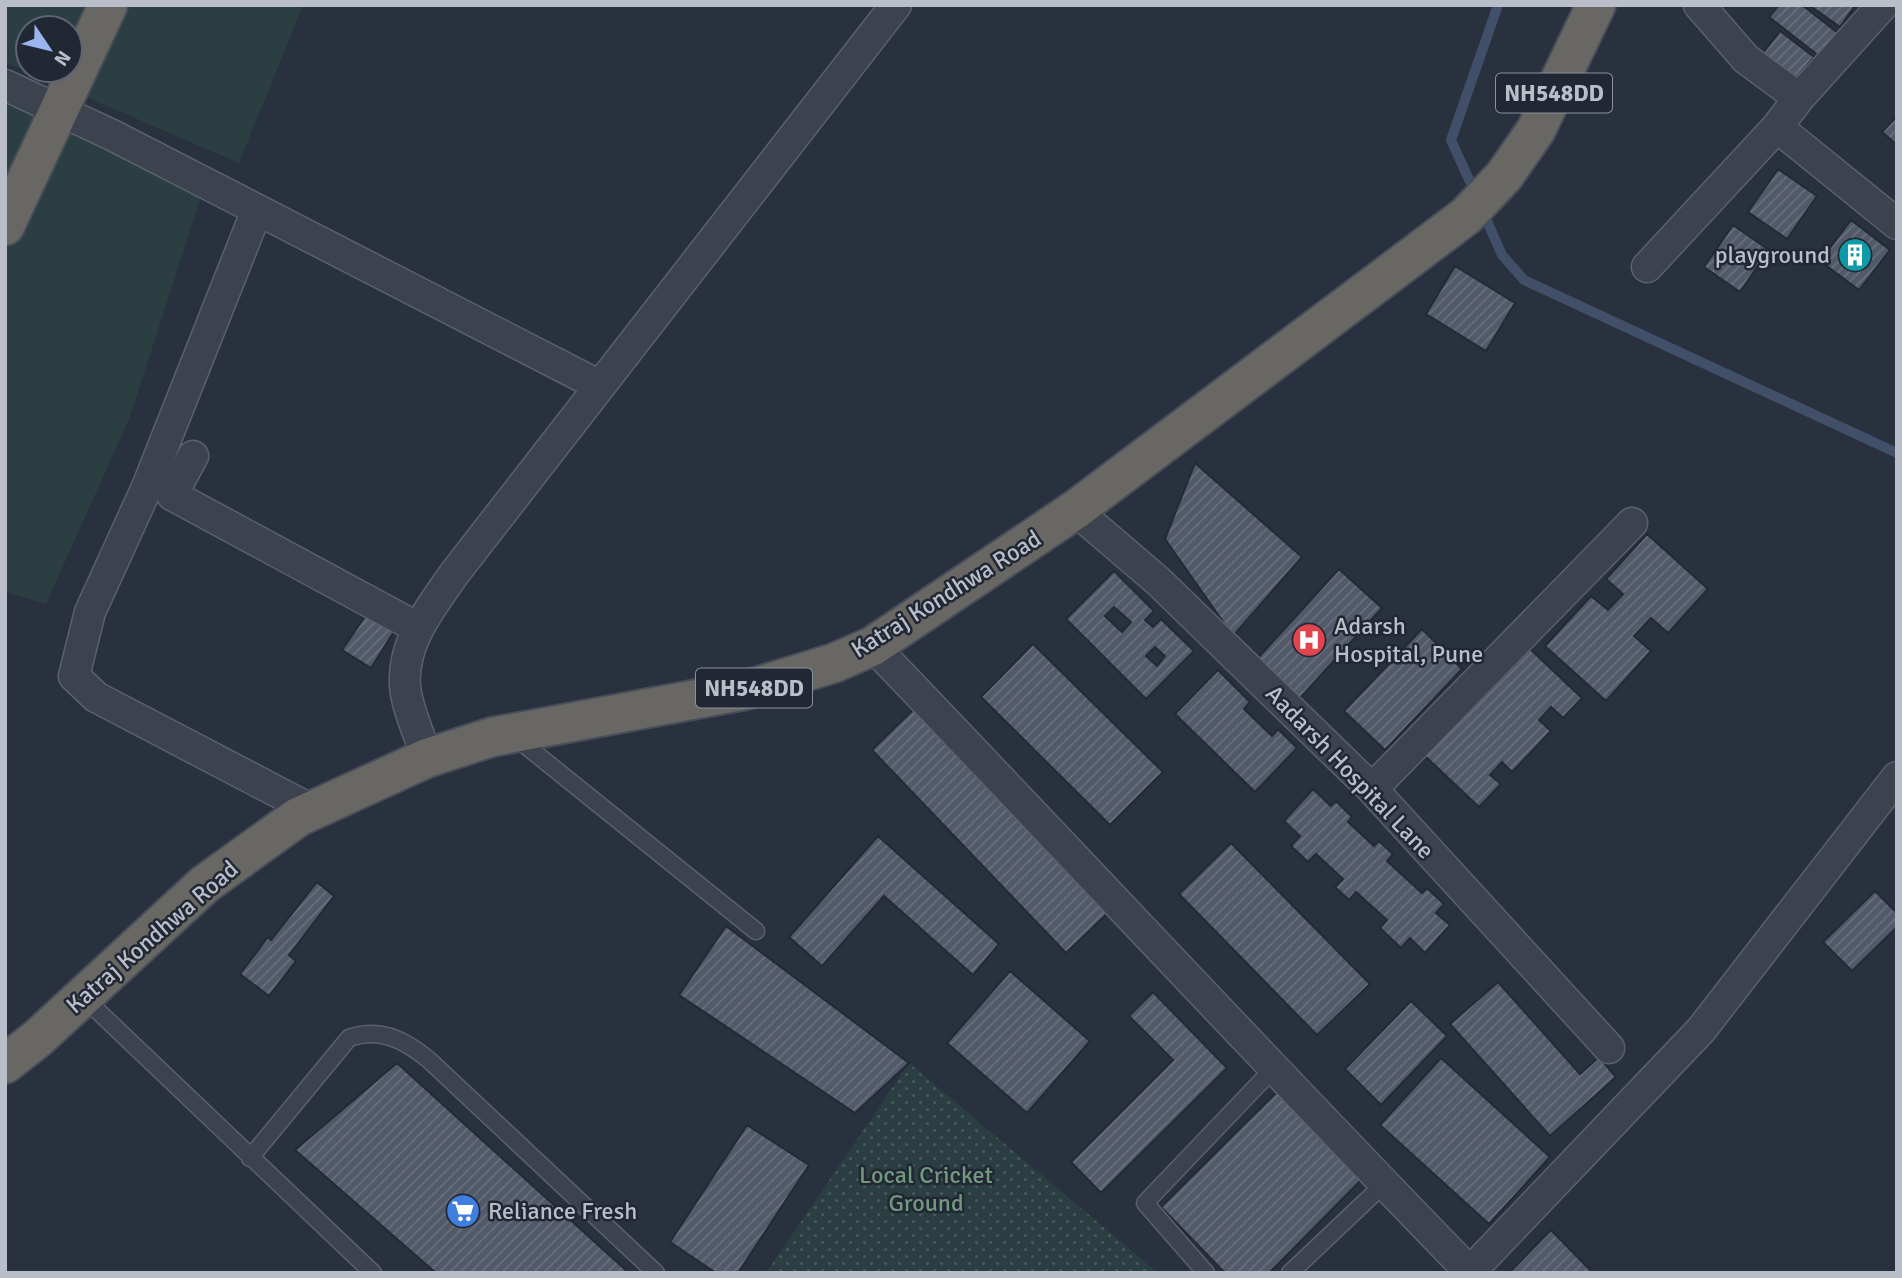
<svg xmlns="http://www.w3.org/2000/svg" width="1902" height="1278" viewBox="0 0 1902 1278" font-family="Signika,sans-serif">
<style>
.grass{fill:#2b3e41;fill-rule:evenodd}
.park{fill:url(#park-dots)}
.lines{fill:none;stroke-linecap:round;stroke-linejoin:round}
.stream{stroke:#424f68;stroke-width:10}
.building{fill:url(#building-hatch);stroke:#232a36;stroke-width:2;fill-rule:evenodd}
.service-casing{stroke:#5a616c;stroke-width:19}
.minor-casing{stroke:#5a616c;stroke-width:33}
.trunk-casing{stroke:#474e59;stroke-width:42}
.service{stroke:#3c434f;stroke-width:16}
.minor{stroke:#3c434f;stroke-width:30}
.trunk{stroke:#686764;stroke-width:38}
.labels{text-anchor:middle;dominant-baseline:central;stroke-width:5;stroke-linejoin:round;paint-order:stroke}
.shield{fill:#212834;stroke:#8b919c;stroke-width:2}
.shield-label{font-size:23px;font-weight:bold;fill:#b9bec9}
.poi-label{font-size:24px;fill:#b9bec9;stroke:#212834;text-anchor:start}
.street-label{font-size:24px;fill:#b9bec9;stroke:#212834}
.park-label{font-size:24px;fill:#72987e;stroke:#212834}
</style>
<defs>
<pattern id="park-dots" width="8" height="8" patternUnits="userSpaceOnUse" patternTransform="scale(1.75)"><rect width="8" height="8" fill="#2b3e41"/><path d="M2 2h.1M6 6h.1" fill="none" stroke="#48585b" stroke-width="1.8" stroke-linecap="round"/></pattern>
<pattern id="building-hatch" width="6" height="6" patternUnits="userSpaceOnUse" patternTransform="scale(1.75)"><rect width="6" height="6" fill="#525969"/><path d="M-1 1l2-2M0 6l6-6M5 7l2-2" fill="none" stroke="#696f7d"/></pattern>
</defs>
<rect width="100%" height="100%" fill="#29313f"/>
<path class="grass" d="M5,5H303L239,163L5,62ZM28,28H70V70H28Z
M5,96L203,190L130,417L46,604L5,592Z"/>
<path class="park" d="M909,1063L1158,1273H766Z"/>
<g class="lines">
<path class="stream" d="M1476,195L1451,140L1498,5
M1483,212L1502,255L1524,280L1897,453"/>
</g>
<path class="building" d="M1779,5H1802L1838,33L1819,56L1769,17Z
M1809,5H1851L1854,7L1840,27Z
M1780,31L1814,57L1792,84L1759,58Z
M1897,116V145L1882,132Z
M1778,169L1817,196L1787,239L1748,212Z
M1851,220L1890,250L1859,290L1820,261Z
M1733,225L1769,250L1740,292L1704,267Z
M1455,266L1515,303L1486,351L1426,314Z
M1195,463L1302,557L1233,636L1165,539Z
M1647,534L1708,589L1668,633L1651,618L1634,636L1651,651L1606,701L1545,646L1591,596L1608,610L1623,594L1606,579Z
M1339,569L1382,608L1300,698L1257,659Z
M1114,571L1154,611L1145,620L1153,627L1161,619L1194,651L1146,699L1066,619ZM1114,607L1131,622L1122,632L1105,616ZM1155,647L1165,656L1157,666L1146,656Z
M368,612L395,630L371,668L342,650Z
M1422,629L1462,669L1385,750L1344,711Z
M1033,644L1163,772L1110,825L981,697Z
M1528,647L1582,698L1563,718L1551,707L1539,720L1551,731L1512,772L1502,762L1490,775L1501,784L1479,807L1425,756Z
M1218,670L1250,702L1244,709L1272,736L1278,729L1297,748L1255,792L1175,714Z
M919,704L1113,908L1066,953L872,750Z
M1313,789L1331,806L1336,801L1352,817L1348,822L1374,846L1379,841L1393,854L1387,861L1422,893L1427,888L1444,904L1436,913L1450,925L1425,953L1410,938L1401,948L1380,928L1387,920L1356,892L1349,900L1335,887L1343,879L1316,854L1308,862L1291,846L1300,836L1284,821Z
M878,836L999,944L973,975L884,896L822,966L789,937Z
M1231,843L1370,984L1317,1035L1179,894Z
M317,882L334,896L289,955L296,961L269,996L240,974L268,937L271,940Z
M1875,891L1897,913V927L1852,971L1823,942Z
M726,926L909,1063L855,1113L679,995Z
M1010,971L1090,1041L1027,1113L947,1043Z
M1498,982L1580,1074L1599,1057L1616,1077L1550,1136L1450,1024Z
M1153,992L1227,1068L1101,1193L1071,1162L1173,1060L1129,1016Z
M1411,1001L1447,1036L1381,1105L1345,1069Z
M1441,1058L1550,1157L1489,1224L1380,1125Z
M397,1063L629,1273H436L295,1150Z
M1277,1092L1363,1178L1269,1273H1225L1161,1207Z
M747,1125L809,1165L738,1273H716L670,1242Z
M1551,1230L1593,1273L1510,1272Z"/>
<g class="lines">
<g class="service-casing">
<path id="service" d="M515,737L756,931
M82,996L373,1273
M250,1158L349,1038C380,1027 405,1040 429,1060L656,1273
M1206,1273L1145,1203L1273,1069
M1290,1273L1384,1184"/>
</g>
<g class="minor-casing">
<path id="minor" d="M1699,5L1746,59L1799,98
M1883,5L1799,98L1777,127L1897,224
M5,85L112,135L600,386
M257,210L147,487L90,612L74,676L96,697L312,810
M1647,267L1777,127
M193,456L172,495L418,628
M1075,510L1158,581L1372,789L1609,1048
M873,646C1073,854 1269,1066 1471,1273
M427,758C420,736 407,709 405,686C402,642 430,609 454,574L896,5
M1372,789L1632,523
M1469,1273L1701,1030L1897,777"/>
</g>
<g class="trunk-casing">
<path id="trunk" d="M5,226L108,5
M5,1064L38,1038L205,884L298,817L427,758L492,737L746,690L834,663L873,646L1075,510L1466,216L1504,176L1536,130L1596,5"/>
</g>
<use href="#service" class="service"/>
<use href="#minor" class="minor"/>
<use href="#trunk" class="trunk"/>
</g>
<defs>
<g id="building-disc" transform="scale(1.75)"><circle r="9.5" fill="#0f9aa8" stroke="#212834"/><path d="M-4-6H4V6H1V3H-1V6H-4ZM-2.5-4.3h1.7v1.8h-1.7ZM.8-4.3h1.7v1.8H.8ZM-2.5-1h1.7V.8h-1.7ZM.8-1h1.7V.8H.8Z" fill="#fff"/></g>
<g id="hospital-disc" transform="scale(1.75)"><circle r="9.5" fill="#e0444e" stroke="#212834"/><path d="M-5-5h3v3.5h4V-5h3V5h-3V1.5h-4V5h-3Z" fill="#fff"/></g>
<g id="supermarket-disc" transform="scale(1.75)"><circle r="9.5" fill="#3f7fe0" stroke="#212834"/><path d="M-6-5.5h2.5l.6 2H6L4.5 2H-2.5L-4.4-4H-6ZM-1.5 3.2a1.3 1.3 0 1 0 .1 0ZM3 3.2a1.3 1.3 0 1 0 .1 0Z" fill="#fff"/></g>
</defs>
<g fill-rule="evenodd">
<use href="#building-disc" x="1855" y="255"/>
<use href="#hospital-disc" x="1309" y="640"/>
<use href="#supermarket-disc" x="463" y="1211"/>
</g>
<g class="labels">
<g class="shield">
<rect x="1496" y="73.5" width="116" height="39" rx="5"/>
<rect x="696" y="668.5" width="116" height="39" rx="5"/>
</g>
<g class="shield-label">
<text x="1554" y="93">NH548DD</text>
<text x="754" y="688">NH548DD</text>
</g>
<g class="poi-label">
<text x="1830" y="255" text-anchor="end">playground</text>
<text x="1334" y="626">Adarsh<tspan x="1334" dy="28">Hospital, Pune</tspan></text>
<text x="488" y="1211">Reliance Fresh</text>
</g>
<g class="street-label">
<text transform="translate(946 594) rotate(-32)">Katraj Kondhwa Road</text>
<text transform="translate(1350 772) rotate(46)">Aadarsh Hospital Lane</text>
<text transform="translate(152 937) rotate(-41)">Katraj Kondhwa Road</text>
</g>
<g class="park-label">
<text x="926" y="1175">Local Cricket<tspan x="926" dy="28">Ground</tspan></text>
</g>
</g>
<rect width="1902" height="1278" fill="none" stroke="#b9bec9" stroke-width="14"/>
<g transform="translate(49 49) rotate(125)"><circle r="33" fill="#212834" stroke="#5e6470" stroke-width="2"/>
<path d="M0-5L12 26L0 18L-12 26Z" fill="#99b4ef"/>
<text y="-10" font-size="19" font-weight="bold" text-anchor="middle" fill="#b9bec9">N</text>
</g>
</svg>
